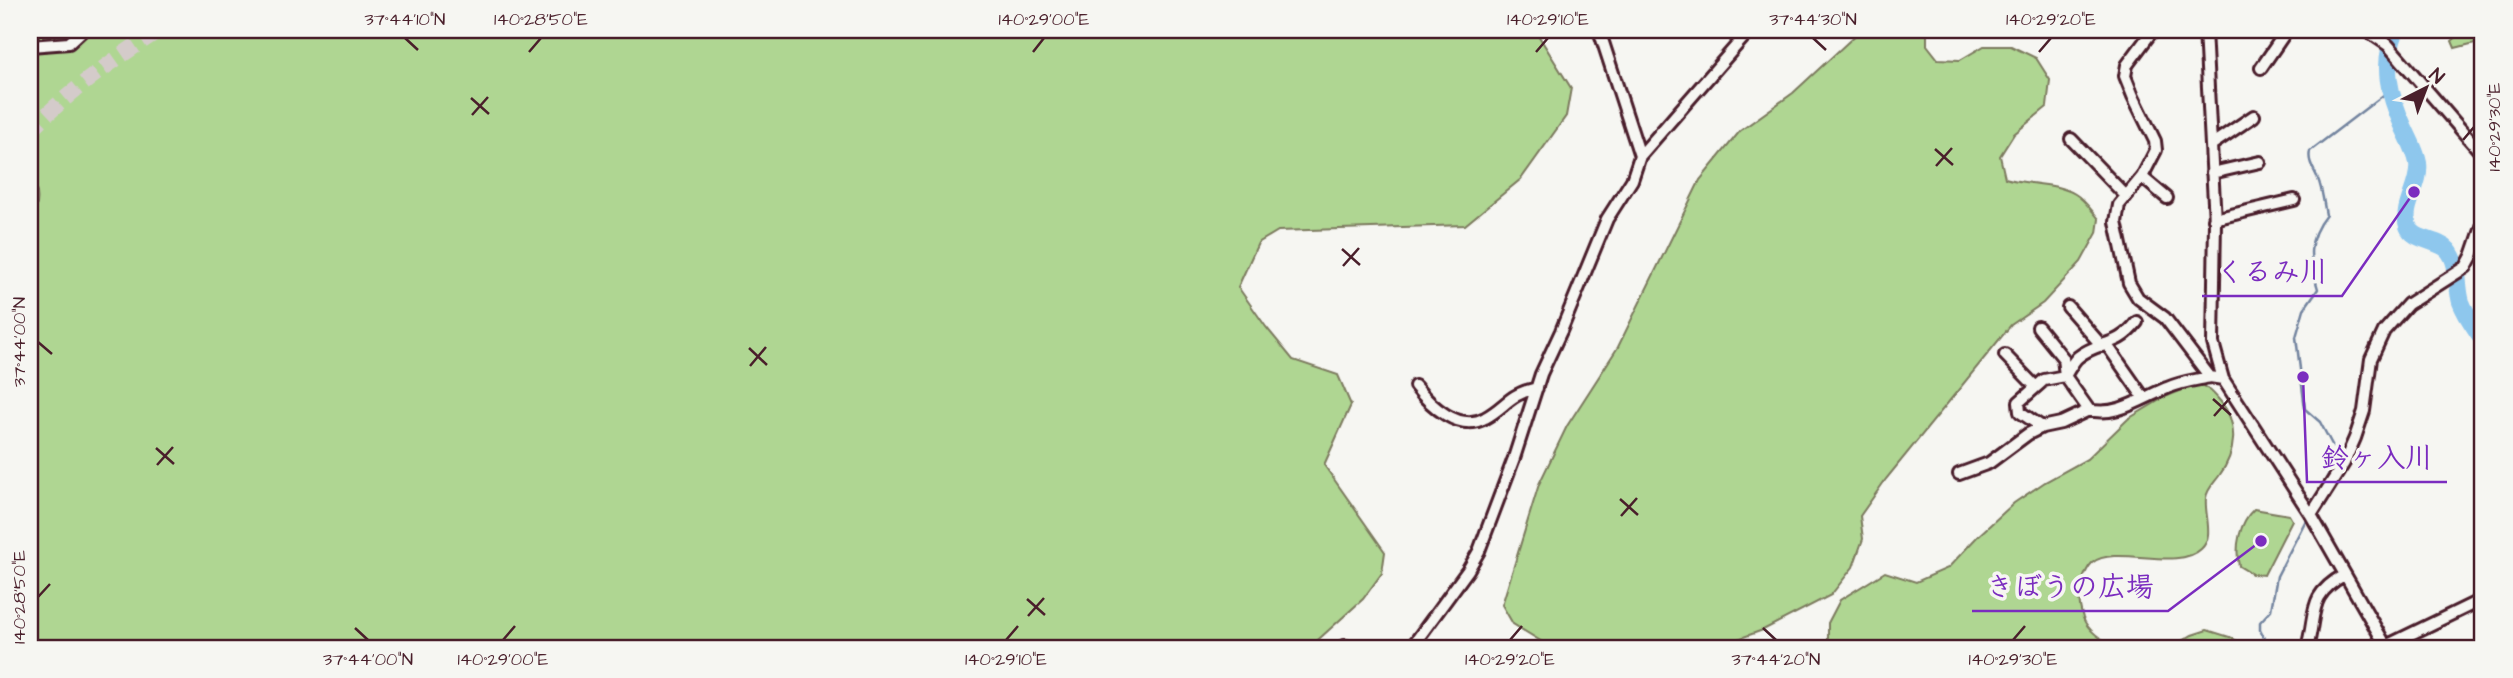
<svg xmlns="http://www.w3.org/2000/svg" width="2513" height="678" viewBox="0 0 2513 678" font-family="'Architects Daughter','Klee One',sans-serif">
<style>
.green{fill:#afd692;stroke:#7c7a5e;stroke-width:2}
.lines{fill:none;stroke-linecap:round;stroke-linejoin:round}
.stream{stroke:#73849f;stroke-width:2.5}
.river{stroke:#8ec7ed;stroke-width:18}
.highway-tunnel{stroke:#d4cbca;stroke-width:16;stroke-dasharray:16 8;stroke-linecap:butt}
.minor-casing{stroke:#4a1f2b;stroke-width:16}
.minor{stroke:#f6f6f2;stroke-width:10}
.ticks{fill:none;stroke:#4a1f2b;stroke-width:2.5}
.leader{fill:none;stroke:#7b2cbf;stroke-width:2.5}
.callout-dot{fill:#7b2cbf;stroke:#f6f6f2;stroke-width:2.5}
.callout-label{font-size:28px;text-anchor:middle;font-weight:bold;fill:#7b2cbf;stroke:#f6f6f2;stroke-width:7;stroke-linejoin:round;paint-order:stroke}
.neatline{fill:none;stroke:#4a1f2b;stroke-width:2.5}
.ticks-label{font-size:18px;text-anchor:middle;fill:#4a1f2b}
</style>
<rect width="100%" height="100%" fill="#f6f6f2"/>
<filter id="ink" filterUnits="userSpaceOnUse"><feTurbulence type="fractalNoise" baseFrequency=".0143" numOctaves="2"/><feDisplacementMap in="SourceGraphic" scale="14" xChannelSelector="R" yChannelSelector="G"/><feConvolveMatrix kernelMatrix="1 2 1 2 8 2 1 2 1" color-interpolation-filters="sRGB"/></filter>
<g filter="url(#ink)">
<path class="green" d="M30,30H1535L1571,88L1566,116L1521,179L1465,225L1278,231L1258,243L1238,287L1266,327L1293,360L1338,375L1351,405L1324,465L1385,552L1382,573L1363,599L1309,648H30V222C40,205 40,191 30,175Z
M1861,30H1927V45L1938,59L1960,60L1984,46H2011L2036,58L2050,80L2047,107L2014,134L2000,156L2005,178C2028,185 2054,182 2075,194C2084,199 2092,211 2099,219L2097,233L2081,262L2043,303L2011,325L1886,479L1860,516L1863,539L1853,567L1831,595L1763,630L1721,645L1720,648H1548L1547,645L1513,624L1502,605L1539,484L1567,426L1618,347L1700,180L1740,131L1793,93Z
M2460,30H2483V41L2455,48L2452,41L2461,33Z
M2197,384C2209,387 2213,393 2221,402C2239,424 2236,453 2219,476C2214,483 2207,489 2206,498C2204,515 2215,537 2201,549C2177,572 2115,544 2092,563C2087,568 2084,576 2082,582C2078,593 2079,606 2083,618C2089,633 2105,642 2119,648H1828V623L1840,600L1885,572L1916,582L1948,568L1977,537L2014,503L2045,482L2087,459L2128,419L2165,397Z
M2254,509L2289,515L2292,520L2264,575L2252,574L2239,566C2235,547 2239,523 2254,509Z
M2207,630L2233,638L2242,648H2170L2192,635Z"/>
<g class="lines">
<path class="stream" d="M2318,494L2338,456L2320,422L2305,409L2296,337L2304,309L2318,289C2309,260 2306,240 2326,215C2324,205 2323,195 2320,185C2317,172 2307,164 2310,151L2390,90
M2269,648L2260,630V622L2271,610L2277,576L2308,516"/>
<path class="river" d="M2396,30C2381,65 2389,95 2404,128C2409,139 2416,151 2418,163C2421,185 2401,206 2408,226C2413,241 2438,239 2448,250C2460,264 2456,286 2461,302C2466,316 2475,327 2483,339"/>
<path class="highway-tunnel" d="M30,131C68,92 113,60 159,30"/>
<g class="minor-casing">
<path id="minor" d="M2153,30L2127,65L2125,76L2133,96L2155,141L2156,150L2142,177L2119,205L2116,222L2129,283L2138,298L2165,318L2210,377L2223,379
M2205,30L2215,222L2213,343L2223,379L2311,515L2387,648
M2366,30L2388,45L2483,155
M30,46L69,43L83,30
M2261,68L2287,30
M2071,139L2125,195
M2211,145L2254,116
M1640,156L1750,30
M2212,173L2260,162
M2142,177L2167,198
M2214,219L2294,200
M2068,307L2102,346
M2038,327L2063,358L2065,376
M2107,345L2144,398
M2005,355L2036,387
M2065,376C2069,370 2073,361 2078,357C2099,340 2116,349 2137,322
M1415,386C1430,405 1459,433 1485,418C1507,406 1507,395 1537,388
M2042,427L2020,412L2019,402L2044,380L2065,376L2089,410
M1959,474L1989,463L2028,434L2042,427L2061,423L2089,410C2117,417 2142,398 2167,388C2180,382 2196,380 2210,377
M2311,515L2344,463L2355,438L2364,411L2371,359L2384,331L2408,304L2466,267L2472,256L2483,224
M2386,646L2483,599
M1342,648L1345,646L1353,648
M1411,648L1468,570L1479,551L1514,458L1541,374L1561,331L1607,219L1632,180L1640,156L1599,30
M2307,648C2317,612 2307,596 2344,575"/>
</g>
<use href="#minor" class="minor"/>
</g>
</g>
<path class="ticks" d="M405,38L418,50M1813,38L1826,50M529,52L541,38M1033,52L1044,38M1536,52L1548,38M2039,52L2051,38M471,98L489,114M472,115L488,97M2463,140L2474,127M1935,149L1953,165M1936,166L1952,148M1342,249L1360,265M1343,266L1359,248M38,342L52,354M749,348L767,365M750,366L766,347M2213,399L2231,415M2214,416L2230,398M156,448L174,464M157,465L173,447M1620,499L1638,515M1621,516L1637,498M38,597L50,584M1027,599L1045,615M1028,616L1044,598M355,628L368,640M1763,628L1776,640M503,640L515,626M1006,640L1018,626M1510,640L1522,626M2013,640L2025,626"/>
<path class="leader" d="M2414 192L2342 296H2202M2303 377L2307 482H2447M2261 541L2168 611H1972"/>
<g class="callout-dot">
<circle cx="2414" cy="192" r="7"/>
<circle cx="2303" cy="377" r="7"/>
<circle cx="2261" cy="541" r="7"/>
</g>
<g class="callout-label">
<text x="2272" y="281">くるみ川</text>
<text x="2377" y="467">鈴ヶ入川</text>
<text x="2070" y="596">きぼうの広場</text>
</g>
<rect width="2513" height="678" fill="none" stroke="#f6f6f2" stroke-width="77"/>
<g transform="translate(2426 88) rotate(42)" stroke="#f6f6f2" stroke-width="5" paint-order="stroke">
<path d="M0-5L12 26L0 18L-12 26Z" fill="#4a1f2b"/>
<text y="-10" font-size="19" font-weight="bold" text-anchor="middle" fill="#4a1f2b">N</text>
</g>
<rect x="38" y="38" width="2436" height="602" class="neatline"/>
<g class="ticks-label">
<text x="405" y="25">37°44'10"N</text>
<text x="541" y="25">140°28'50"E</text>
<text x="1044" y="25">140°29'00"E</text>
<text x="1548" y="25">140°29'10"E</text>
<text x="1813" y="25">37°44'30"N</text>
<text x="2051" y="25">140°29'20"E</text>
<text transform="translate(2494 127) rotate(-90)" y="6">140°29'30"E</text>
<text transform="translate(19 342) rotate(-90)" y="6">37°44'00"N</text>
<text transform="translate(19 597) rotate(-90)" y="6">140°28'50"E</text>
<text x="368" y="665">37°44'00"N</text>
<text x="503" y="665">140°29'00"E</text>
<text x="1006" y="665">140°29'10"E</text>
<text x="1510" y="665">140°29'20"E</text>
<text x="1776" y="665">37°44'20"N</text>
<text x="2013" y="665">140°29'30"E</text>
</g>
</svg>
